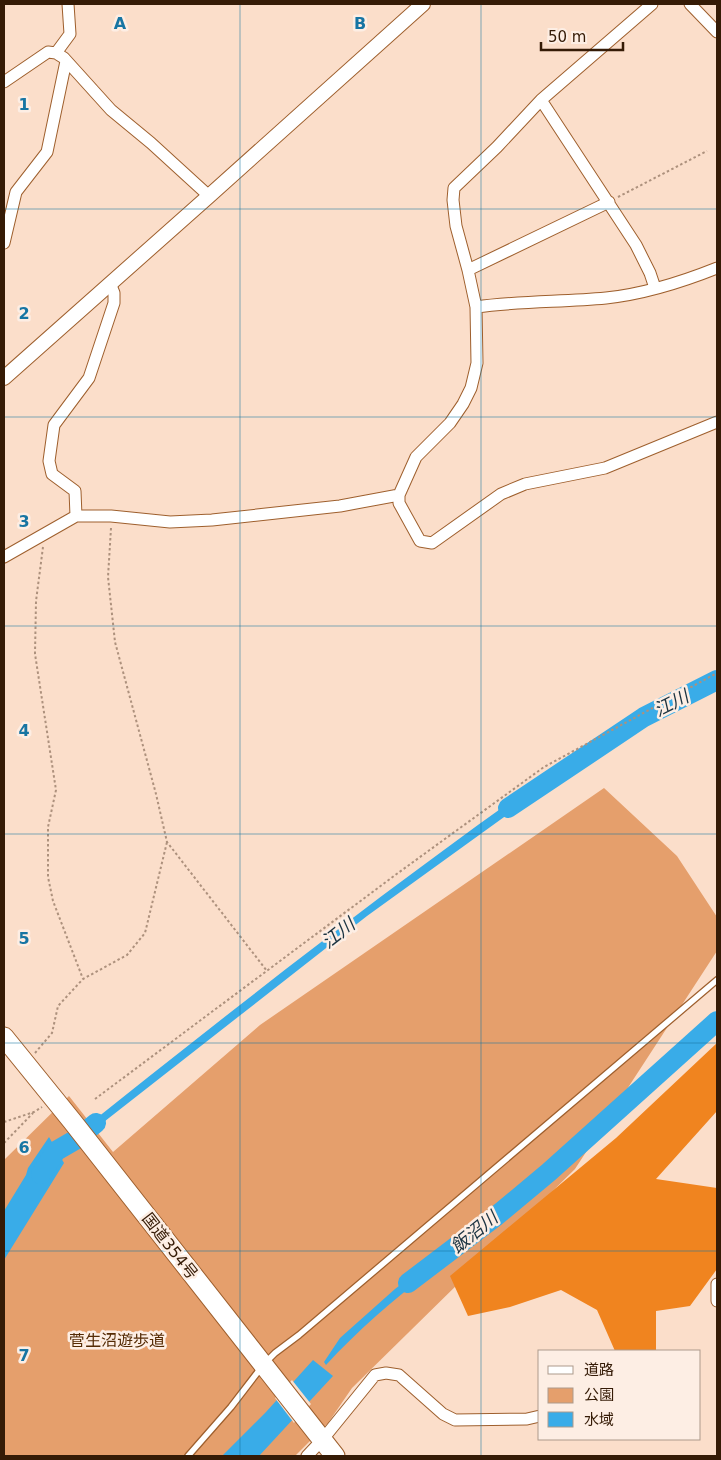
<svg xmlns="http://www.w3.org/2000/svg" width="721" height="1460" viewBox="0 0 721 1460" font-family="'DejaVu Sans','Noto Sans JP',sans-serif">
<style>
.green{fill:#e59f6c}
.forest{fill:#f0841f}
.water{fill:#39ace8}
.pier{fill:#fbdeca}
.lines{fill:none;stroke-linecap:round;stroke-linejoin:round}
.river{stroke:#39ace8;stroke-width:20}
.service-casing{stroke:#9e5f2d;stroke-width:8}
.minor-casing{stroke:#9e5f2d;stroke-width:13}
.tertiary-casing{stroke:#9e5f2d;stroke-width:16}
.trunk-casing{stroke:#9e5f2d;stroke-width:21}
.path{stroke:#ad917d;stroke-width:2;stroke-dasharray:2.5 2.5;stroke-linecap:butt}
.service{stroke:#fff;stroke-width:5.5}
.minor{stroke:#fff;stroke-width:11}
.tertiary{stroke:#fff;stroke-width:14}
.trunk{stroke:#fff;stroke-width:19}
.grid{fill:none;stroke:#1775a3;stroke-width:1;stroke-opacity:0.55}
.labels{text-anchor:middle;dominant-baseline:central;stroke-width:5;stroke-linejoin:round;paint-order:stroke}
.street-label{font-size:16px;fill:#351b06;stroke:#fdeee4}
.park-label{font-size:16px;fill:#552b04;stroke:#fdeee4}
.water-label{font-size:18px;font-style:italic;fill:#1b3341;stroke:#fdeee4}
.grid-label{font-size:16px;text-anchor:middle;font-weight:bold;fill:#1775a3;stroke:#fdeee4;stroke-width:5;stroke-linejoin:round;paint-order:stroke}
</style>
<rect width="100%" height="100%" fill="#fbdeca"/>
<path class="green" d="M604,788L677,856L717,917V951L575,1169L352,1388L328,1423L295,1456H4V1160L69,1096L113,1152L260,1025Z"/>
<path class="forest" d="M717,1043V1111L656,1179L717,1188V1269L690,1306L656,1311V1351H615L597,1310L561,1290L510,1307L468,1316L450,1276L616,1138Z"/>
<path class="water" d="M527,790L532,797L367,916L77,1143L73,1137C222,1018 372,900 527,790Z
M49,1137L64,1163L4,1260V1211L26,1175L28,1168Z
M427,1265L431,1271C393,1300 358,1330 326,1365L324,1362L340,1338L395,1289Z
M313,1360L333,1376L259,1456H222L266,1412Z"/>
<path class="pier" d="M292,1380L311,1404L294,1423L275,1398Z"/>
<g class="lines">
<path class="river" d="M508,808L644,717L717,680
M41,1174L56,1151L75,1140L96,1123
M408,1283L495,1217L549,1172L717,1021"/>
<g class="service-casing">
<path id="service" d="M188,1456L231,1407L264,1364L275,1353L299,1335L717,980"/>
</g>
<g class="minor-casing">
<path id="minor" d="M652,4L541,100L497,147L454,188L453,200L456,226L468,270L476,307L477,363L471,388L463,404L450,423L416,457L399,495V503L420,541L432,543L501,494L525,484L605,468L717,422
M690,4L717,32
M56,53L70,34L68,4
M4,82L48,52L56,53L64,58L111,110L151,143L209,196
M541,100L636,245L650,273L655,288
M4,243L16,192L47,152L66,61
M468,270L609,202
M476,307C519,301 563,302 606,298C644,294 682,282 717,268
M76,516L75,491L52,474L49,461L54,425L89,378L114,303V293L110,283
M4,557L76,516H111L170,522L212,520L340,506L399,495
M717,1284V1301
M307,1456L323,1439L375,1375L386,1373L399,1375L443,1414L455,1420L527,1419L540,1416"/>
</g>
<g class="tertiary-casing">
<path id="tertiary" d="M4,378L209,196L423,4"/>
</g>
<g class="trunk-casing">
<path id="trunk" d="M4,1037L72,1121L335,1456"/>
</g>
<path class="path" d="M618,197L707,151
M111,528L108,577L115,642L156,794L167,842L267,971
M43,547L36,601L35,654L56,790L48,827V877L53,901L83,979
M35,1053L52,1033L58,1006L83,979L127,955L145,933L167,842
M95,1099L398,873L544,767L717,673
M4,1122L34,1112L42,1107
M4,1143L33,1113"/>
<use href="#service" class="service"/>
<use href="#minor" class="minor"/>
<use href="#tertiary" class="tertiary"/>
<use href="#trunk" class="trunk"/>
</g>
<path class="grid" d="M240,4V1456M481,4V1456M4,209H717M4,417H717M4,626H717M4,834H717M4,1043H717M4,1251H717"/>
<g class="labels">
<g class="street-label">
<text transform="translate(170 1246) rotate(52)">国道354号</text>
</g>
<g class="park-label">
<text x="117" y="1340">菅生沼遊歩道</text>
</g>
<g class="water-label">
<text transform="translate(671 703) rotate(-27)">江川</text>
<text transform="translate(338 933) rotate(-38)">江川</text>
<text transform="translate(474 1232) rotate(-39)">飯沼川</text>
</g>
</g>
<g class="grid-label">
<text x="120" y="29">A</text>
<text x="360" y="29">B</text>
<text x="24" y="110">1</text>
<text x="24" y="319">2</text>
<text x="24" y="527">3</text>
<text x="24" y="736">4</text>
<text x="24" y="944">5</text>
<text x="24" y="1153">6</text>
<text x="24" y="1361">7</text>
</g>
<rect width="721" height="1460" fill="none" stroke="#351b06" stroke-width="10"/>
<rect x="538" y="1350" width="162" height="90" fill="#fdeee4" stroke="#ad9a8b"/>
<rect x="548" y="1366" width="25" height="8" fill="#ffffff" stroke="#ad9a8b"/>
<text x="584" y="1375" font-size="15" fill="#351b06">道路</text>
<rect x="548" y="1388" width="25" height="15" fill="#e59f6c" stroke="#ad9a8b"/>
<text x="584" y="1400" font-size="15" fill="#351b06">公園</text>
<rect x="548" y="1412" width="25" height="15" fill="#39ace8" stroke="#ad9a8b"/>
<text x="584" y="1425" font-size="15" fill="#351b06">水域</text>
<path d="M541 42v8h82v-8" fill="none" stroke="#351b06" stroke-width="2.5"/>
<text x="548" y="42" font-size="15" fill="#351b06" stroke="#fdeee4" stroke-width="4" paint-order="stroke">50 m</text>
</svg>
